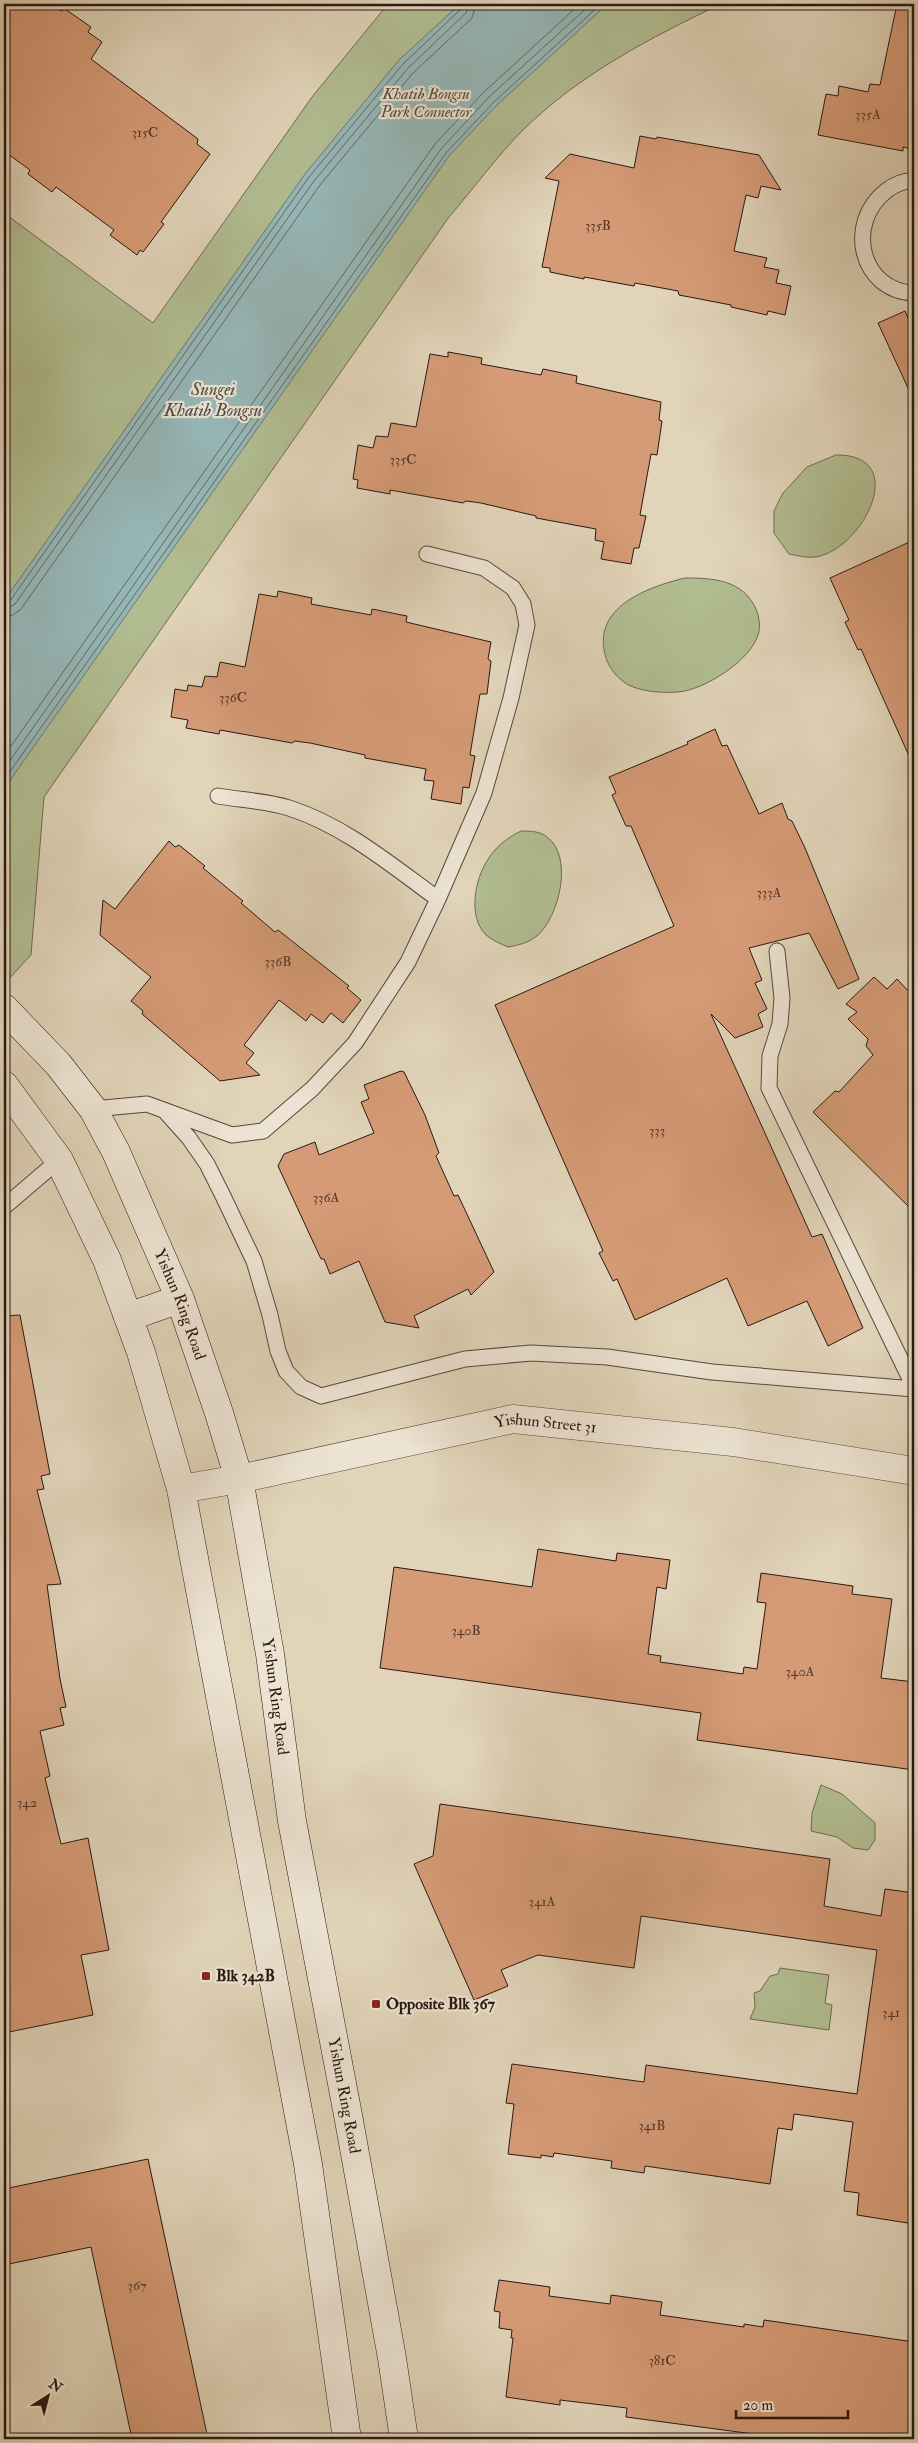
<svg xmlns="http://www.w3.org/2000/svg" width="918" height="2443" viewBox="0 0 918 2443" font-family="'IM FELL Double Pica',serif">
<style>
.green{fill:#b1bd91;stroke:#6e6a52}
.water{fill:#96b7b7;stroke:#6b7775}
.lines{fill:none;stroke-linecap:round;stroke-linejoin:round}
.shore{stroke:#606864;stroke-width:1}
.building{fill:#d59b76;stroke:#2b1812}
.service-casing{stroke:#58473c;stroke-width:17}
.minor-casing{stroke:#58473c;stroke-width:29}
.secondary-casing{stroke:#2b1812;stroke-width:29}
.service{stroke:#ece3d2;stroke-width:15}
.minor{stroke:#ece3d2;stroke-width:28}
.secondary{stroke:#ece3d2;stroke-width:28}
.poi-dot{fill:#8f2418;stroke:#ece3d2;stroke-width:2}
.labels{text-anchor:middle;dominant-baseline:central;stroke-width:4.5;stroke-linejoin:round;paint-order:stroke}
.number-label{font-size:14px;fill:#56392b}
.park-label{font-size:16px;font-style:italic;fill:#534a38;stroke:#ece3d2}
.street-label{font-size:16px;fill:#2b1812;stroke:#ece3d2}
.poi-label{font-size:16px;font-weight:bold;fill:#2b1812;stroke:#ece3d2;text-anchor:start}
.water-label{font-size:18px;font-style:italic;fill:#4b4844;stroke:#ece3d2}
</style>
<rect width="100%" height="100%" fill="#e1d4b9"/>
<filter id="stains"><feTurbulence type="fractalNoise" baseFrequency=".004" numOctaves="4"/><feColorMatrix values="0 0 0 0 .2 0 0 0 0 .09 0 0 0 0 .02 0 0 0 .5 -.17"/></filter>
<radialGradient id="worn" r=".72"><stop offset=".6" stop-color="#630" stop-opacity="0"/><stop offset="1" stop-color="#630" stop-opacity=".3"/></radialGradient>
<path class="green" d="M388,4H721C650,38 580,74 523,130C497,156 474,188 449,217L44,797L31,955L4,984V213L153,323L312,97Z
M836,455C909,454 866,544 820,556C809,559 800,556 789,554L774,533V511L783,493L807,467Z
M685,578C714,578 743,580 756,609C759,616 761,627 758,635C750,661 704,690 678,692C663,693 647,692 633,687C620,682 610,670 606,658C590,607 648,587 685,578Z
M521,831C530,831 540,831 547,837C574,857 559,917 537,936C528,943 519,945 508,947C501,944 491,940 485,934C468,915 475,880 487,861C495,847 507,838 521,831Z
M821,1785L842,1794L875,1823V1840L868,1850L853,1848L837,1837L811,1831L812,1813Z
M780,1968L829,1975L825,2003L832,2005L829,2030L750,2019L755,2007L754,1993L760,1991L770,1976L778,1974Z"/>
<path class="water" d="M460,4H611L601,10L497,105L449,156L4,789V601L305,174L399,60Z"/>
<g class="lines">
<path class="shore" d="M4,603L10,601L309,177L403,64L461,9L462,4
M4,610L15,604L314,181L408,68L466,13L469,4
M4,617L13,615L21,609L320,185L413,73L472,18L476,4
M4,756L435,144L484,92L580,4
M4,769L441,149L489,97L591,4
M4,780L446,153L494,102L601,4"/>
</g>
<path class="building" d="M4,4H51L61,11L65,9L91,27L88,32L102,42L91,59L198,139L197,144L210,154L161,222L164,224L143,252L140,250L137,255L110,235L114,230L56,187L52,192L28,174L30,170L4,151Z
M897,4H914V150L903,147V151L818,135L826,94L838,96L839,86L868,92L870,84L880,85Z
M640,136L656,139L657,137L759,155L781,190L761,186L758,198L746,195L734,251L767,258L764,267L779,270L776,283L791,286L785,315L768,311L767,315L731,307V305L679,295L678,291L635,283L634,286L584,277V279L550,272V268L542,267L559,181L545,178L570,154L634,168Z
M905,311L914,332V401L878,323Z
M448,352L482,358L481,364L541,375L543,369L577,376L576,383L661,402L659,420L662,421L657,455L651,454L640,515L646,516L639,548H634L631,564L601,559L604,542L595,540L596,529L536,518V516L481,503L466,501L463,503L390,490V494L357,488L358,480L353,479L358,445L373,448L376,436L388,437L391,423L416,427L430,354L448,357Z
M914,540V767L861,649L858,650L845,622L849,620L830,578Z
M278,591L312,598L311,604L371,615L372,609L407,616L406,622L491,642L488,659L491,661L487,694H480L470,755L475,756L469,788L463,787L461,804L431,799L434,781L424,780L426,769L365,758V755L310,743L295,741L292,743L220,730L219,734L186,728L188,720L171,717L175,689L187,691L188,685L202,687L205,676L217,677L220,662L245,667L259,594L277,597Z
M715,729L722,746L727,745L759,814L782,803L788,819L792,821L805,848L859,979L838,989L809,933L749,948L762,980L755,983L767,1009L758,1014L763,1027L735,1038L711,1014L812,1237L822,1234L863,1328L828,1346L807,1301L748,1326L727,1278L635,1320L617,1279L613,1281L599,1253L603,1251L495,1005L674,926L631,826H626L612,795L616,793L609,777L688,744L687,742Z
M169,841L175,847L179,845L205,866L203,868L243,901L241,903L275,932L278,930L349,986L347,988L361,1000L343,1023L331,1013L323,1023L311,1014L306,1021L279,1000L244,1045L254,1053L246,1063L260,1075L220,1081L142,1014L143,1011L131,1001L151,977L100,935L103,900L115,909Z
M874,977L887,989L897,979L914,997V1212L813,1112L835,1091L839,1092L873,1055L866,1046L868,1039L848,1019L857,1012L846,1004Z
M401,1071L404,1072L425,1115L439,1153L436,1156L454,1196L458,1195L494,1272L471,1295L468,1289L414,1316L419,1328L385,1322L359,1261L330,1274L324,1259H321L278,1166L284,1154L315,1142L319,1155L374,1133L361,1102L369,1099L364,1085Z
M20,1315L50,1474L41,1476L44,1489L37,1490L61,1584L47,1585L60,1679L66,1707L60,1708L64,1725L40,1731L50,1776L45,1778L61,1844L88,1838L109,1950L81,1955L93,2015L4,2033V1316Z
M538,1549L616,1561L617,1553L670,1560L666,1589L657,1587L648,1654L661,1656L660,1662L702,1668L743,1674L744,1667L757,1669L766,1603L757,1602L761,1573L853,1586L852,1594L892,1599L881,1678L914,1682V1770L697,1740L701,1713L380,1668L394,1567L532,1587Z
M440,1804L830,1859L824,1906L881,1916L885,1889L914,1893V2224L857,2215L859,2193L844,2191L853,2122L794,2114L792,2130L778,2128L770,2184L645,2166L644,2173L611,2168L612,2161L554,2153L553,2157L541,2155V2158L508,2154L514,2104L506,2103L512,2064L644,2082L646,2065L857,2094L877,1950L641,1916L634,1968L538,1955L501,1970L508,1986L474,2000L414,1864L433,1856Z
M148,2159L180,2308L208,2439H132L91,2247L4,2265V2189Z
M499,2280L550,2287L549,2296L610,2304L611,2295L662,2302L660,2315L744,2327V2324L763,2327L764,2320L914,2342V2439H791L626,2417L627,2408L560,2400V2405L506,2397L513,2338H511L512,2330L499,2328L500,2312L494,2311Z"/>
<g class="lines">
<g class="service-casing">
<path id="service" d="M914,181C905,180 893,185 886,191C845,223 860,291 914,293
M218,796C241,800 267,801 289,808C345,826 391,865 438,899
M777,951L782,998L780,1024L770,1056L769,1088L914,1387
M93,1109L147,1104L232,1135L263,1131L312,1089L355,1043L408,962L438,899L484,793L511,698L527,625L523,604L513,588L484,568L427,554
M164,1110L189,1138L207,1164L223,1196L254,1261L270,1315L278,1351L286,1371L301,1387L321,1396L465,1359L531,1353L607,1357L712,1372L914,1389
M4,1207L59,1160"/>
</g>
<g class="minor-casing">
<g id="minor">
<path id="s1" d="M181,1489L239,1479L513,1419L733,1442L914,1471"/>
</g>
</g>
<g class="secondary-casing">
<g id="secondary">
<path id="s2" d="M4,1008L58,1064L93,1109L116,1152L180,1299L219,1413L239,1479L270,1654L292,1821L348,2115L392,2358L404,2439"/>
<path d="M4,1085L59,1160L107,1260L141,1352L181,1489L308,2164L347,2439"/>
<path d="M128,1317L180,1299"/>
</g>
</g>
<use href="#service" class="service"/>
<use href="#minor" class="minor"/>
<use href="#secondary" class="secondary"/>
</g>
<g class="poi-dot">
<rect x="201" y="1971" width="10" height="10" rx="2.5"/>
<rect x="371" y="1999" width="10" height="10" rx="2.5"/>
</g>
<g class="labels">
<g class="number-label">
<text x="868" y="114">335A</text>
<text x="145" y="132">315C</text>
<text x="598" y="225">335B</text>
<text x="403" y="459">335C</text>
<text x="233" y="697">336C</text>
<text x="769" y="892">333A</text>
<text x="278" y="961">336B</text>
<text x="657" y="1130">333</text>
<text x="326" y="1197">336A</text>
<text x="466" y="1630">340B</text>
<text x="800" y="1671">340A</text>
<text x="27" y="1802">342</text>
<text x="542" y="1901">341A</text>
<text x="891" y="2012">341</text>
<text x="652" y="2125">341B</text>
<text x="137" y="2285">367</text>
<text x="662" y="2360">381C</text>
</g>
<g class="park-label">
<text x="426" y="94">Khatib Bongsu<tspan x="426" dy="18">Park Connector</tspan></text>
</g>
<g class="street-label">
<text stroke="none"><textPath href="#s2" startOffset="349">Yishun Ring Road</textPath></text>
<text stroke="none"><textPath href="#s1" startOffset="372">Yishun Street 31</textPath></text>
<text stroke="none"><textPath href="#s2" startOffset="754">Yishun Ring Road</textPath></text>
<text stroke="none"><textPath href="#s2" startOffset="1159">Yishun Ring Road</textPath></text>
</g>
<g class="poi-label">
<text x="216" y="1976">Blk 342B</text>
<text x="386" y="2004">Opposite Blk 367</text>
</g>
<g class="water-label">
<text x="213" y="389">Sungei<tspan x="213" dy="21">Khatib Bongsu</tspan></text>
</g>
</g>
<rect width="918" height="2443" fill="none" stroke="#e1d4b9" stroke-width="20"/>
<rect x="5" y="5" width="908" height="2433" fill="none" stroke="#2b1812" stroke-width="2.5"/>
<rect x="10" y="10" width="898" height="2423" fill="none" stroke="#2b1812"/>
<g transform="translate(48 2396) rotate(36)" stroke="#ece3d2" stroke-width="4" paint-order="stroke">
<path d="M0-4L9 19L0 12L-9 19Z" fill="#2b1812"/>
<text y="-8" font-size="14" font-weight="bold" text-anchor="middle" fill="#2b1812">N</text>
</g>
<path d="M736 2410v8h112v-8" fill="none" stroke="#2b1812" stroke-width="2.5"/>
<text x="743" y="2410" font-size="15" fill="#2b1812" stroke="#ece3d2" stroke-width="4" paint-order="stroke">20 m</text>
<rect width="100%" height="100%" filter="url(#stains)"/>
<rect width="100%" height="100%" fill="url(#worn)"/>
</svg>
